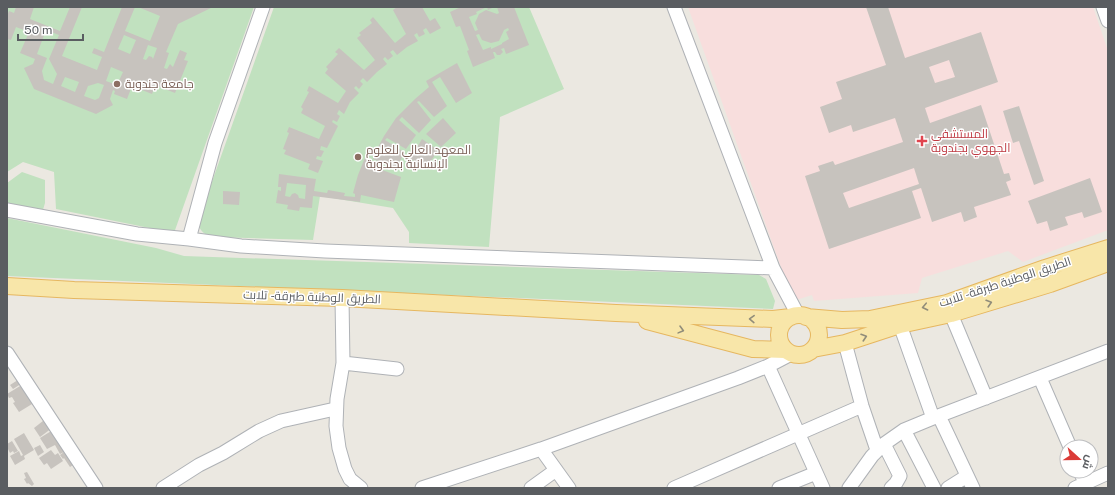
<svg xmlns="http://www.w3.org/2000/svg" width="1115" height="495" viewBox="0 0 1115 495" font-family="'Public Sans',Cairo,sans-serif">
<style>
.medical{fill:#f8dedd}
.green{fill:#c1e1bf}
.building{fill:#c7c3be;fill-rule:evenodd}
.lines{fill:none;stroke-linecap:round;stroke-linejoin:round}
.minor-casing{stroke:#afb2b6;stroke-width:15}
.major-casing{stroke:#e6b760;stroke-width:18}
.minor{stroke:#fff;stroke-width:13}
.major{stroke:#f8e6a9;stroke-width:16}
.oneway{stroke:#918d7a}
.education-dot{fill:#8d6e63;stroke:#fff;stroke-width:1.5}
.health-dot{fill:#e0444e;stroke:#fff;stroke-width:1.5}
.labels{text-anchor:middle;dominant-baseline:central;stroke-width:3;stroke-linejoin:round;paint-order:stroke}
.education-label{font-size:12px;fill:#785e54;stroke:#fff;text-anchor:start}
.health-label{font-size:12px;fill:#be3a42;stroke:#fff;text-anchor:start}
.street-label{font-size:12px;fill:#5a5d61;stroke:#fff}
</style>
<rect width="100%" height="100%" fill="#ebe8e1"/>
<path class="medical" d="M688,7H1093L1108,51V230L1023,262L1008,251L922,278L918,293L814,301L812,295L793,301Z"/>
<path class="green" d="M7,7H254L174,233L56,209L54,172L23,162L7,172Z
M274,7H529L564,89L500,117L489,247L409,243V232L393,208L320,196L313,240L212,237C203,234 199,230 198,221Z
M22,172L45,180V203L42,213L7,206V183Z
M7,218L156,248L184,256L759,275L766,279L775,301L773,309L7,276Z"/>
<path class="building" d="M16,7H34L30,19L60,31L70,7H82L62,56L97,70L102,57L92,53L94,48L104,52L122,7H135L125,31L150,41L160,16L138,7H213L178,24L166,52L169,53L164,68L167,69L170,64L173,67L180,50L187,53L184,60L188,61L175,93L155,85L152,94L132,86L127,99L114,94L115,91L113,90L110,99L113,105L96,114L34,89L24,68L33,64L35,59L20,53L29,32L16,27L11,40L7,39V16L9,11L14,13ZM46,30L59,35L49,59L57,74L53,84L44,80L42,71L47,58L37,54ZM124,35L136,40L130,54L118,49ZM148,45L157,48L153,59L152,57L149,56L146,60L143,59ZM111,67L123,72L117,85L106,81ZM65,77L79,82L75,92L61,86ZM98,83L104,85L99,98L95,100L84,96L88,86Z
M397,7H422L430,21L435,18L441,28L430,34L426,28L423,30L425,34L419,37L417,33L414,35L418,41L407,47L397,55L393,50L390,52L393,56L388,60L385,57L383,59L387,64L377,72L367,82L363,78L360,81L363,84L359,89L356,86L354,88L359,93L350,102L344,114L339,110L337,114L340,116L337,122L333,120L332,122L338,126L327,148L321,146L320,150L324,151L321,157L317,156L316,159L323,161L318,173L308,169L310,164L284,154L286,150L283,149L289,133L287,132L289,127L319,139L325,126L301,113L303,109L301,107L309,92L307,91L309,86L338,103L346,91L325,73L328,69L326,67L338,54L335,52L339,48L364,70L375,60L357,38L361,35L359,33L372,23L370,20L373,17L395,43L406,34L393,10Z
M461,7H474L475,8L494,7L488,10L487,7L476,12L477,14L469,17L475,31L478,30L475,23L479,14L486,10L497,14L499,13L497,7H514L529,45L506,54L504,48L501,49L503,52L500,55H497L495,52H493L495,58L473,67L467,51L469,50L460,26L456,27L450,12ZM508,28L509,30L506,32L509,39L502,43V44L491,49V47L483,50L476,35L479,34L482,40L491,43L499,41L504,30Z
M866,7H888L905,58L981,32L998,82L925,108L930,123L981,105L1004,174L1009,173L1011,180L1006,182L1011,195L974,207L977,217L964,222L961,212L932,222L921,188L912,191L921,218L829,249L805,176L820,171L818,166L833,161L835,165L903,142L895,118L853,132L851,125L829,133L820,107L842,99L836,82L886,65ZM949,60L955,77L935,83L929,67ZM914,168L919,184L849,208L843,193Z
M457,63L472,93L456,103L440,77L432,82L447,106L434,117L419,101L417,102L431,120L419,133L402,117L399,120L416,135L406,149L387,138L385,140L404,152L397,168L373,159L374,156L370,155L366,164L401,177L394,202L361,195L360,202L313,196L312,208L300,207L299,211L287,209L288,205L276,203L278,190L281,191V187H278L279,174L316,179L314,191L327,193L328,190L345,193L344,196L355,197V194L353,193L358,175L368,150L375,153L384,136L396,118L415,99L429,87L426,81ZM287,183L306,185L305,199L299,198L298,195L295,193L292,194L290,197L285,196Z
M1019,106L1044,181L1034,185L1019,141L1013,143L1003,111Z
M443,118L456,133L441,147L426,134Z
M422,139L438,150L427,167L410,159Z
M1090,178L1102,212L1084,218L1082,212L1065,217L1068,225L1050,231L1047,221L1037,224L1028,201Z
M223,191L240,192L239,205L223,204Z
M21,378L24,382L13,389L10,385Z
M25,383L37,401L19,412L13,403L15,402L12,397L9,398L7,394Z
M48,417L56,425L40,437L34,428Z
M56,428L79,461L70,467L64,458L63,459L60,455L64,452L60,454L55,445L47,449L40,438Z
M24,433L34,450L24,456L25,459L15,465L10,456L19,451L21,456L23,455L14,439Z
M12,441L18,451L14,453L13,451L10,453L7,447V444Z
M40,445L44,452L38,456L34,448Z
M51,450L55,455L58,453L63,461L51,469L47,463L44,465L39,458Z
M27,472L34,484L32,486L28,483L27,484L24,479L26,478L24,473Z"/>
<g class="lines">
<g class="minor-casing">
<path id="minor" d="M674,7L773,268L798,315
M1103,7L1108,21
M7,210L137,234L189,239L241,246L325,251L773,268
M189,239L215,143L263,7
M342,298L343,363L337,399L336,426L339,448L345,469L350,479L361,488
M951,314L986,398
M900,325L933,418
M845,343L862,406L877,450
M7,353L96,488
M343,363L397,369
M768,366L823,488
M1040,378L1070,447
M939,416L973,488
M904,430L934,488
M884,444L900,476L896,483L891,488
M541,449L569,488
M1080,471L1085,483
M163,488L199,465L223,453L259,431L281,421L335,409
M422,488L541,449L738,378L768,366L791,354
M531,488L556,470
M674,488L862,406
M779,488L816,473
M849,488L872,456L884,444L904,430L933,418L1108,351
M948,488L967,476
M1075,488L1108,473"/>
</g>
<g class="major-casing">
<path id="major" d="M7,286L74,290L342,298L616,313L773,319L791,317
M779 335a20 20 0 1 1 40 0a20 20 0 1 1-40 0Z
M806,317L842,320L870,319L947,303L1045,268L1108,248
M647,321L753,349L785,350
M813,349L845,343L900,325L951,314L1050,284L1108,263"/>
</g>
<use href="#minor" class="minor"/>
<use href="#major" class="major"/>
</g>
<defs><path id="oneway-chevron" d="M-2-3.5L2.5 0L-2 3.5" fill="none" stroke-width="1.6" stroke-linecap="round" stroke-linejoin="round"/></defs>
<g class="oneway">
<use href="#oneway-chevron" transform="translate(989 303) rotate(-17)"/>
<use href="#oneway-chevron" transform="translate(925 307) rotate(168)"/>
<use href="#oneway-chevron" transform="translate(752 319) rotate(-178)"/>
<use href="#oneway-chevron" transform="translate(681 330) rotate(15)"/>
<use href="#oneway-chevron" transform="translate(864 337) rotate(-18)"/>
</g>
<g class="education-dot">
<circle cx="117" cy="84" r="4"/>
<circle cx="358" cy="157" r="4"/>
</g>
<path class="health-dot" d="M920 135h4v4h4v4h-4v4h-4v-4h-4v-4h4z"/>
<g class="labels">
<g class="education-label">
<text x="125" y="84">جامعة جندوبة</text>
<text x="366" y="150">المعهد العالي للعلوم<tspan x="366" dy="14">الإنسانية بجندوبة</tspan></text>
</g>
<g class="health-label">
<text x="931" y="134">المستشفى<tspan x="931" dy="14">الجهوي بجندوبة</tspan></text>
</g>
<g class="street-label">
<text transform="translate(1005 282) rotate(-18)">الطريق الوطنية طبرقة - تلابت</text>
<text transform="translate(312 297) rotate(2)">الطريق الوطنية طبرقة - تلابت</text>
</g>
</g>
<rect width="1115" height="495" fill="none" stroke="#5a5d61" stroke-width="16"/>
<g transform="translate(1079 459) rotate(111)"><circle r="19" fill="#ffffff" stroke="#bdbec0"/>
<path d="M0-3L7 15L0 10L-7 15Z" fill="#db3a37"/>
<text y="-6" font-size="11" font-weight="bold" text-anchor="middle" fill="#5a5d61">ش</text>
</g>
<path d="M18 34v6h65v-6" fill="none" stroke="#5a5d61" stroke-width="2"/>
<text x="24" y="34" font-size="12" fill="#5a5d61" stroke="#ffffff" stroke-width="3" paint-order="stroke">50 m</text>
</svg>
